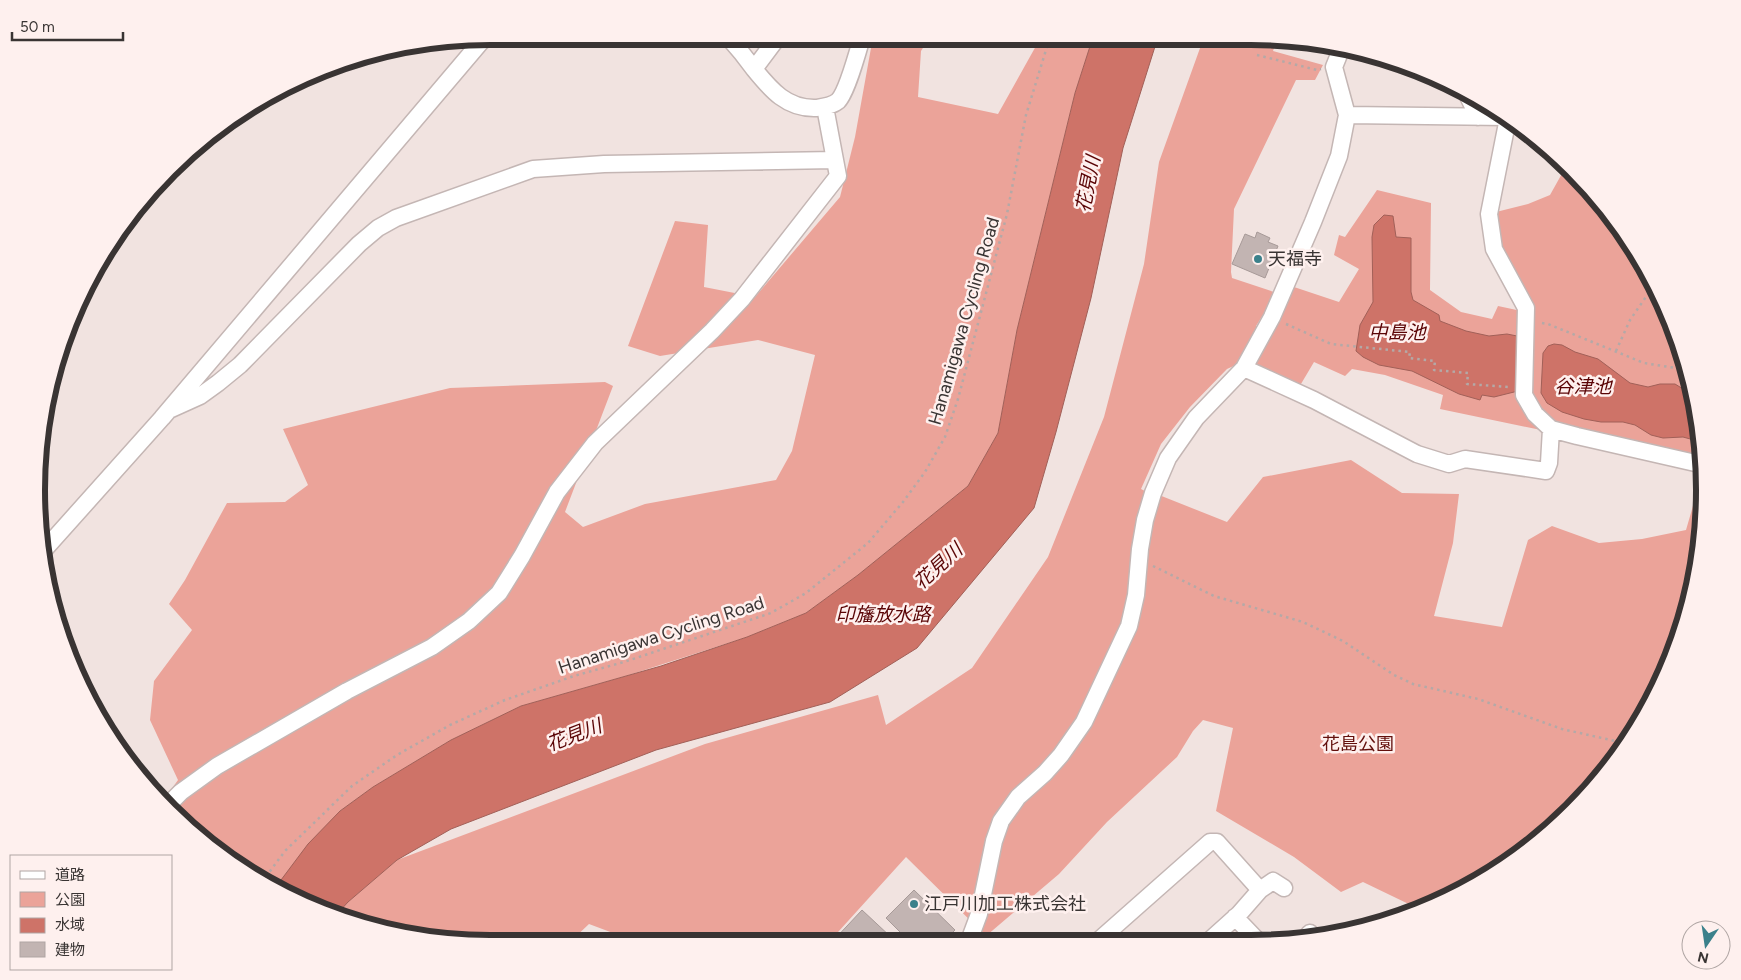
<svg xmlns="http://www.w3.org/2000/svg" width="1741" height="980" viewBox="0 0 1741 980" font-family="Figtree,'Noto Sans JP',sans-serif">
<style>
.green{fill:#eba399}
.water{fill:#ce7368;stroke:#a16058}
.building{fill:#c2b4b2;stroke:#a79a98}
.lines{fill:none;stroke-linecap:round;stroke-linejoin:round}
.minor-casing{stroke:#c4b6b4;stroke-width:19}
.path{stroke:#b4a9a7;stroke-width:2.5;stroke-dasharray:2.5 4;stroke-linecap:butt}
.minor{stroke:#fff;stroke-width:16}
.poi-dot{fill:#3b818b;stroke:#fef0ee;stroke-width:2}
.labels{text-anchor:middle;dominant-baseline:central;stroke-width:5;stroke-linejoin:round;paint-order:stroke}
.poi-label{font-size:18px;fill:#393433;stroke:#fef0ee;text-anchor:start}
.street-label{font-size:18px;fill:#393433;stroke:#fef0ee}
.park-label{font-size:18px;fill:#630f0c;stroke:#fef0ee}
.water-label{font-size:19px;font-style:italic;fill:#5a0405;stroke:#fef0ee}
.rim{fill:none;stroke:#393433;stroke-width:6}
</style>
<rect width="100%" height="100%" fill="#f1e3e0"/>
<path class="green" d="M878,37H930L921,51L918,97L998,114L1041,37H1093L1075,93L1017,330L998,433L968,486L858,575L806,613L747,637L629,675L521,706L451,740L373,787L340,811L277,889L263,883L163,801L178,780L150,720L154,681L192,630L169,604L185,580L227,503L285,502L308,485L283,429L450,388L605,382L613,386L565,512L583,527L645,504L776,480L792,451L815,355L758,340L660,356L628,346L675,221L708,225L704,287L755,297L840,197L855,137L871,48Z
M1204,37H1278L1273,51L1323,65L1315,80H1296L1234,209L1231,272L1232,278L1277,293L1256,326L1270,330L1291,286L1339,302L1359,269L1334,255L1339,235L1345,237L1377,190L1431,203L1430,290L1461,312L1492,319L1498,306L1535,314L1498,248L1492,213L1528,204L1550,195L1564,170L1568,168L1611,214L1658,290L1689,373L1703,458L1541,430L1440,409L1443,395L1385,375L1352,369L1345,376L1314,362L1298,389L1238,364L1227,369L1190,407L1161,444L1141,489L1158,498L1159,495L1227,522L1263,477L1351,460L1402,493L1459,494L1453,543L1434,616L1502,627L1528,540L1552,526L1599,543L1642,539L1686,530L1704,468L1701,550L1681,636L1644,717L1572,811L1503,867L1419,909L1363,882L1341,892L1294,857L1216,811L1233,728L1203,720L1193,731L1177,757L1107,822L1059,874L986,936L906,857L829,942H637L589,924L570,942L461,943L372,928L337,914L348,902L397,860L705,744L878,695L886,725L972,668L1048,557L1104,417L1144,264L1159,162Z"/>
<path class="water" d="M1093,37H1158L1123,148L1091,298L1056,432L1034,508L917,648L830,702L656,750L451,829L397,860L348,902L337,914L275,888L308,844L340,811L373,787L451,740L521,706L661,666L747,637L806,613L858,575L968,486L998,433L1017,330L1075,93Z
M1384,215L1393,216L1396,237L1411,238V292L1413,300L1439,315L1440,321L1466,331L1489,336L1507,334L1522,337L1518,391L1494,397L1482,395L1480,400L1459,394L1412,371L1379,365L1363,357L1356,351L1360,325L1373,302L1372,237L1374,225Z
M1554,344L1562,345L1575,352L1598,359L1630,383L1648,387L1660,384H1675L1693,395L1701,442L1683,437L1663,438L1651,435L1635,425L1623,422H1601L1584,419L1562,412L1547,403L1541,393L1543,353L1548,346Z"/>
<path class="building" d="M1257,232L1270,238L1268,242L1278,246L1265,278L1232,264L1245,234L1255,238Z
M914,890L955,930L944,941H891L900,932L886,918Z
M862,910L892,938L890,941L832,942Z"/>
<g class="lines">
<g class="minor-casing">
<path id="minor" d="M728,37C737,47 746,58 754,69C771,90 787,109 816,108C823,107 832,106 838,101C847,92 858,51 862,37
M754,69L778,37
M1466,92L1478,117
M1347,115L1506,117
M1508,118L1489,214L1494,249L1526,308L1524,395L1535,414L1551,429L1577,436L1704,465
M1244,368L1314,400L1417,454L1449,464L1465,459L1546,471L1549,463L1551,429
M169,410L200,396L218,383L240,365L359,244L378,228L396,218L533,169L604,164L835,160
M44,550L162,418L485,37
M168,805L181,792L217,766L347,691L432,647L469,621L499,593L522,556L557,492L595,443L712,331L742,299L838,176L825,107
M1405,916L1406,914
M1235,917L1257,940
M1210,940L1239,914L1260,890L1273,881L1284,888
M1304,940L1310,933
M969,941L979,914L994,841L1001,821L1018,797L1045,773L1061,755L1084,722L1129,626L1136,595L1140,549L1145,520L1153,493L1168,458L1196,418L1244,368L1272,317L1313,222L1339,156L1347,115L1334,67L1342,47
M1098,941L1210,842H1217L1260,890"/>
</g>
<path class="path" d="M1257,55L1317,70L1321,69
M1542,323L1548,324L1644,363L1688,370
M1286,324L1331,344L1410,352L1409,358L1435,361L1434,370L1468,373L1467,384L1508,387
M1616,351L1630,320L1650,291L1660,294
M1153,566L1214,596L1303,622L1343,641L1394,675L1413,684L1478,699L1562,729L1624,743
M262,882L285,851L352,786L397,755L450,725L505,700L574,676L624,662L771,613L806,593L868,543L903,502L925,472L945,437L958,399L1007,214L1026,115L1050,37"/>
<use href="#minor" class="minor"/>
</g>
<g class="poi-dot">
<circle cx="1258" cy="259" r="5"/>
<circle cx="914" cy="904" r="5"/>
</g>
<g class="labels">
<g class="poi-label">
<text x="1268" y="259">天福寺</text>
<text x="924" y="904">江戸川加工株式会社</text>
</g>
<g class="street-label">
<text transform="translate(964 321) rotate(-74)">Hanamigawa Cycling Road</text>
<text transform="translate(661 635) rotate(-18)">Hanamigawa Cycling Road</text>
</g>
<g class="park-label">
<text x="1358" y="744">花島公園</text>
</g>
<g class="water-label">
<text transform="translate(1088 184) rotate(-79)">花見川</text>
<text x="1397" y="332">中島池</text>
<text x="1583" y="386">谷津池</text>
<text transform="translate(938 566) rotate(-42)">花見川</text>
<text x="883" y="614">印旛放水路</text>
<text transform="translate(574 735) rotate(-21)">花見川</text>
</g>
</g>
<path d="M0 0H1741V980H0ZM490 45H1251A445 445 0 0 1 1696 490V490A445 445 0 0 1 1251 935H490A445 445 0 0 1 45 490V490A445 445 0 0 1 490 45Z" fill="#fef0ee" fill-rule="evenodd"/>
<path class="rim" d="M490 45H1251A445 445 0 0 1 1696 490V490A445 445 0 0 1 1251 935H490A445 445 0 0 1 45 490V490A445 445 0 0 1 490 45Z"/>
<rect x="10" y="855" width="162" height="115" fill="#fef0ee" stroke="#afa5a3"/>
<rect x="20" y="871" width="25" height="8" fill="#ffffff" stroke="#afa5a3"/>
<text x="55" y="880" font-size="15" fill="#393433">道路</text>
<rect x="20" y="892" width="25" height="15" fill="#eba399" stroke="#afa5a3"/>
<text x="55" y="905" font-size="15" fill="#393433">公園</text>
<rect x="20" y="918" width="25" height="15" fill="#ce7368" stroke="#afa5a3"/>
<text x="55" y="930" font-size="15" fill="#393433">水域</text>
<rect x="20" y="942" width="25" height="15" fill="#c2b4b2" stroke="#afa5a3"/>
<text x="55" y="955" font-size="15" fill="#393433">建物</text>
<g transform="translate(1706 945) rotate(193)"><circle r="24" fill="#fef0ee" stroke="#afa5a3"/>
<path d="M0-4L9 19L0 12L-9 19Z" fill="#3b818b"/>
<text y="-8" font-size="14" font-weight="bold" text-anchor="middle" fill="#393433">N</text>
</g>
<path d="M12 32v8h111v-8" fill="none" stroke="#393433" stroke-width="2.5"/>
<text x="20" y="32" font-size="15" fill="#393433" stroke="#fef0ee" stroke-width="4" paint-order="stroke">50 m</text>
</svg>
